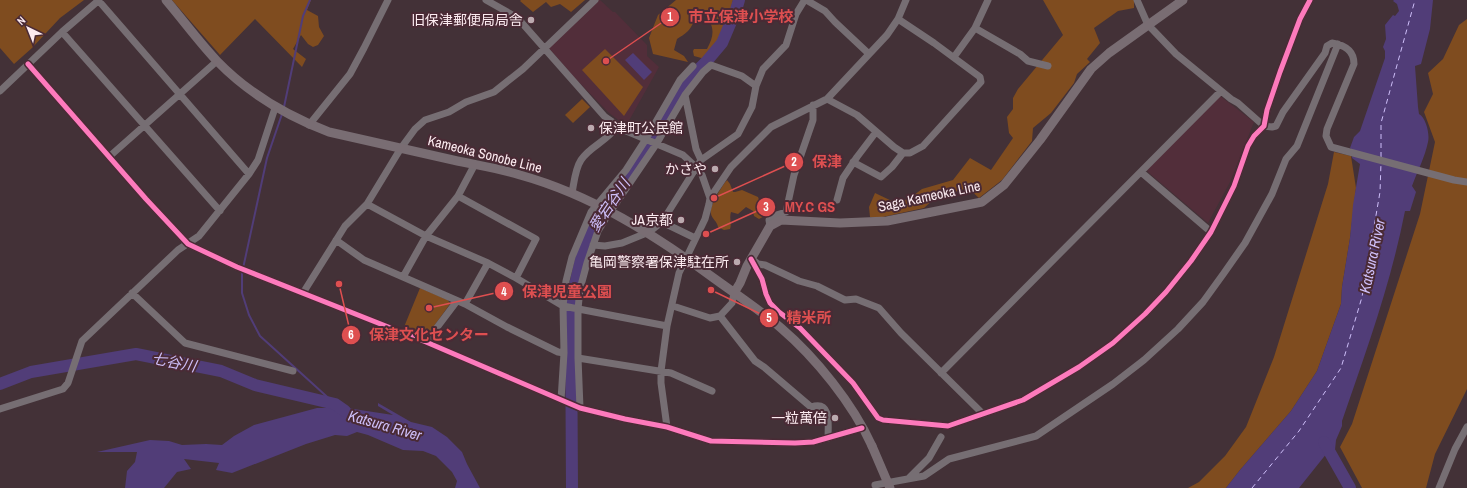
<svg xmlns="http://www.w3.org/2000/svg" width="1467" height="488" viewBox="0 0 1467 488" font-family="'Archivo Narrow','Noto Sans JP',sans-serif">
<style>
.built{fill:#522e3a}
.green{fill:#7f4c1f}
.water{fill:#513d78}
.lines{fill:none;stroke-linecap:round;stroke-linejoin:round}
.stream{stroke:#513d78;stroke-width:2}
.river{stroke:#513d78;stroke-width:12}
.ferry{stroke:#cebff9;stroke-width:1;stroke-dasharray:5 4;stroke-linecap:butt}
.minor{stroke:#766e73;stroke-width:7}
.major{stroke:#796d73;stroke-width:9}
.major-bridge{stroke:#796d73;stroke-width:9}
.cycleway-casing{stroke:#4a2a35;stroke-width:8}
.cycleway{stroke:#fd7abc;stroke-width:5}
.poi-dot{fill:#bbaaaf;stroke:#4a2a35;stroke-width:1.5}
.labels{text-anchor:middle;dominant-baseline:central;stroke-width:4;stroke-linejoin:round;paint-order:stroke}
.poi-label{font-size:14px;fill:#fcebf0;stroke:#4a2a35;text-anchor:end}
.street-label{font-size:14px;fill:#fcebf0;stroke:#4a2a35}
.water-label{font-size:15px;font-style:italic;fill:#cebff9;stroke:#4a2a35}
.leader{fill:none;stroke:#de4f50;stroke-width:1.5}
.callout-dot{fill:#de4f50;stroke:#4a2a35;stroke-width:1.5}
.mark-label{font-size:12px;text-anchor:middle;font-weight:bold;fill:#fff}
.callout-label{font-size:15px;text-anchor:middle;font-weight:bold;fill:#de4f50;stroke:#4a2a35;stroke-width:4;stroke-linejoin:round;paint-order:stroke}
</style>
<rect width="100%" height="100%" fill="#433137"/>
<path class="built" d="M598,0H600L613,12H615L647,45V56L659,67L626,126L608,112L573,76L548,47Z
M1220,96L1254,122L1230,182L1208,223L1149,173L1147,170Z"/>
<path class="green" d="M0,0H84L60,18L32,48L14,64L0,48Z
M172,0H311L307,10L318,16L319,27L324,36L318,45L313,47L308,44L301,35L293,49L306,59L302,67L255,19L220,55Z
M521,0H585L571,12L560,4L551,7L546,2L533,12L520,1Z
M676,0H733L726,27L713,49L705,59L694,56L693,51L694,49H707C714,36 715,28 706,15C694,13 695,24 688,31C685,34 680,37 677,39L674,50L684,56L688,62L653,54L649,38L658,15Z
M1043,0H1134V8L1118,11L1094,28L1100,43L1087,59L1090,62L1077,74L1074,83L1051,113L1033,128L1032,141L1002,180L979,198L968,188L935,198L924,208L878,218L870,217L869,207L875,193L894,202H900L910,198L922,189L953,180L970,158L991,170L1013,138L1009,133L1007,117L1013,109V98L1018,89L1063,35Z
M1467,19V389L1435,454L1426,488H1362L1340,447L1352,424L1420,214L1435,142L1424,112L1433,94L1428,73L1443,59L1459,25Z
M605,49L643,87L624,116L582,70Z
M582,99L590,107L573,123L565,115Z
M1334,152L1351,156L1356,188L1350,238L1342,287L1341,304L1317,371L1291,411L1240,470L1226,488H1188L1199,482L1225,456L1246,427L1274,357L1328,184Z
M727,180L730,184L733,192H735L742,190L758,197C760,204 764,208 766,215L759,219L754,216L753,211L746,207L738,214L731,212C729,218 732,224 730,229L724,230L718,227C717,221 712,219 711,214C709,206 722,186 727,180Z
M420,288L448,300L450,304L428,334L424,335L404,327Z"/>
<path class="water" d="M1394,0H1433L1430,29L1421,64L1415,66L1418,107L1419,114C1426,118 1430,134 1428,142C1425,157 1417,172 1412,186L1416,192L1410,211H1405C1391,283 1366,352 1342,421V426L1336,440L1335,450L1332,452L1341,469L1335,458L1327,453L1299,488H1226L1240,470L1291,411L1317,371L1341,304L1342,287L1350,238L1353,205L1360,164L1352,158L1353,151L1350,148L1354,137L1360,131L1385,58V51L1383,47L1386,39L1385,25L1393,15L1395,16L1399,11L1397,4L1393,1Z
M633,53L652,72L644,80L625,60Z
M291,395L317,399L347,408L393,415L378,406V403L411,422L432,427L447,437L462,452L467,464L480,488H455L457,481L452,472L436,456L423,451L403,450L368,435L357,432L347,436L335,435L306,444L232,473L216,470L219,463L184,459L191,469L177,472L164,488H125L127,471L135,462L137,452H97L150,440L169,441L182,445L206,444L222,445L234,436L254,425L317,408H327V406L293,399Z"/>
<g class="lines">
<path class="stream" d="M284,107L303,16L310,0
M282,114L267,158L242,273V293L249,315L260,336L335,404"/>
<path class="river" d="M0,384L31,372L136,354L221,371L255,385L335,404L345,411
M1324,442L1350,488
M572,488L571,314L573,294L585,241L597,218L612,200L637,164L684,84L706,62L722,43L736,10L739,0"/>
<path class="ferry" d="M1381,157V123L1415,0
M1252,488L1299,431L1341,368L1362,297L1380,192L1381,163"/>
<path class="minor" d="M98,0L249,174
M486,0L516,17L522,23L605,117L624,130L683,155L696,167L702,175L710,198L709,204L705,219L679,273L667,326L661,371V383L667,427
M1137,0L1148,25L1154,31L1176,54L1231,99L1238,103L1264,126L1272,127L1276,126L1283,112L1325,53L1327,46L1332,43C1344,45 1354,50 1354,64L1327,129L1326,136L1331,147L1454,180L1467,182
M808,1L825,11L835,22L869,54
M975,28L1020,54L1028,61L1048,66
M62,32L220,211
M954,57L975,28L988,0
M28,64L146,199L188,244L237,267L426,342L580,408L625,419L667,427L711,441L795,443L813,442L862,428
M0,91L62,32L99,0
M827,99L857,115L894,147L903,153H910L923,146L981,82L980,77L934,43L898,19
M309,125L350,74L364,48L388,0
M110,156L217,61
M701,160L696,149L685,95L703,72L711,65L742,76L756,86
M853,162L881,177L892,167L903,153
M1141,172L1211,232
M572,193C574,183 575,169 581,160C590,146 608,141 617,126
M458,196L536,239L516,278
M710,198L731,167L771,127L827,99L887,35L898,19L906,0
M837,200L843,178L857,157L876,132
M367,204L426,236L488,263L516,278L563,306L667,326
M662,222L695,238
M770,226L769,220L773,216L786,212L794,175L813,120V105
M336,240L364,260L465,304L507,327L558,352L564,353
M593,245L605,246L622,243L649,232L662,222L701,160L738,134L752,107L756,86L763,69L786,45L796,14L804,1
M751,259L762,279L766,294L770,303L779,312L800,328L853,383L878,418L883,420L948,426L1023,400L1079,367L1113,343L1145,314L1166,292L1191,261L1211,232L1234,186L1248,146L1254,136L1264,126L1267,110L1280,72L1300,19L1310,0
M753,260L758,264L765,265L799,281L817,286L845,300L856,299L879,308L901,333L983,414
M403,277L426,236L458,196L475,164
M132,293L185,343L293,371
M303,293L345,226L367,204L401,148L415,129L425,120L449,112L466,102L494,92L523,69L595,0
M465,304L488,263
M673,306L710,318L720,316L732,303L734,293
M720,316L755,361L764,367L811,407C832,400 828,425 828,438
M426,342L457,301
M578,358L671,373L712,391
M941,373L1221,91
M561,400L564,353L563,306L566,281L572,257L591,212L626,170L646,139L680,80L693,66
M580,408L578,358V309L580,289L587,263L598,231L608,215L657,143L685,95
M0,409L63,389L68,383L82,341L178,250L199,236L249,174L258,160L275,108
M909,478L929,458L941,437
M875,485L924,476L949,459L1036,436L1113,384L1144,360L1178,329L1203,302L1224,273L1245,243L1272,194L1286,159L1297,146L1338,44
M1439,488L1455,449L1467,427"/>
<path class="major" d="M166,0C183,20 199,42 217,61C248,93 287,116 329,132C370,141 412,151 453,160C475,165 498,168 520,175C592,195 655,235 715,279C737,295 760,310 781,328C816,358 853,404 872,446
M734,293L740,283L747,266L770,226L781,220L840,223L887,221L982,202L1004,185L1040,140L1091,69L1109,53L1183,0"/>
<path class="major-bridge" d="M872,446L890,488"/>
<g class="cycleway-casing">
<path id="cycleway" d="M28,64L146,199L188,244L237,267L426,342L580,408L625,419L667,427L711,441L795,443L813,442L862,428
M751,259L762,279L766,294L770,303L779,312L800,328L853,383L878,418L883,420L948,426L1023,400L1079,367L1113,343L1145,314L1166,292L1191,261L1211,232L1234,186L1248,146L1254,136L1264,126L1267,110L1280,72L1300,19L1310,0"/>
</g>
<use href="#cycleway" class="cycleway"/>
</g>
<g class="poi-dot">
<circle cx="531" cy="20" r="4"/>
<circle cx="591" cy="128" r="4"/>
<circle cx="715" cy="169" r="4"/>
<circle cx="681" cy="220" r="4"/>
<circle cx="737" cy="262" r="4"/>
<circle cx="835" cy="418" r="4"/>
</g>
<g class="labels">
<g class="poi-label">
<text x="523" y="20">旧保津郵便局局舎</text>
<text x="599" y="128" text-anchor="start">保津町公民館</text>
<text x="707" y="169">かさや</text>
<text x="673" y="220">JA京都</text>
<text x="729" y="262">亀岡警察署保津駐在所</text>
<text x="827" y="418">一粒萬倍</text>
</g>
<g class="street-label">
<text transform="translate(485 154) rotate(14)">Kameoka Sonobe Line</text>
<text transform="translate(929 196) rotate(-12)">Saga Kameoka Line</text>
</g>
<g class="water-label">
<text transform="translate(609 205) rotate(-56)">愛宕谷川</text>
<text transform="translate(1372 256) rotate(-78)">Katsura River</text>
<text transform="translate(174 362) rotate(11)">七谷川</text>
<text transform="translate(385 425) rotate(16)">Katsura River</text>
</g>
</g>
<path class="leader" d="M606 61L670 17M714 198L794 162M706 234L766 207M429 308L504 291M711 290L769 318M339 284L351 335"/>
<g class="callout-dot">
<circle cx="606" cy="61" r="4"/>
<circle cx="714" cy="198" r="4"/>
<circle cx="706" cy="234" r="4"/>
<circle cx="429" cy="308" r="4"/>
<circle cx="711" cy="290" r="4"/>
<circle cx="339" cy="284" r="4"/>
<circle cx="670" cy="17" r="10"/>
<circle cx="794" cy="162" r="10"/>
<circle cx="766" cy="207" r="10"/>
<circle cx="504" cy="291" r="10"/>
<circle cx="769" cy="318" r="10"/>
<circle cx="351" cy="335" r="10"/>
</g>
<g class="mark-label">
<text x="670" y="21">1</text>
<text x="794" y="166">2</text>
<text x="766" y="211">3</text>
<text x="504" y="296">4</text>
<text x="769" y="322">5</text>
<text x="351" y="339">6</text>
</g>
<g class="callout-label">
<text x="741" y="22">市立保津小学校</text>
<text x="827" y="167">保津</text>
<text x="810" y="212">MY.C GS</text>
<text x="567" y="297">保津児童公園</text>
<text x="809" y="323">精米所</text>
<text x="429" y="340">保津文化センター</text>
</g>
<g transform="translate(28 28) rotate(317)" stroke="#4a2a35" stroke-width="3" paint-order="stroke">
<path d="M0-3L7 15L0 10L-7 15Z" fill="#fcebf0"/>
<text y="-6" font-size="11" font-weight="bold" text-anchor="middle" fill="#fcebf0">N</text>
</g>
</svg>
